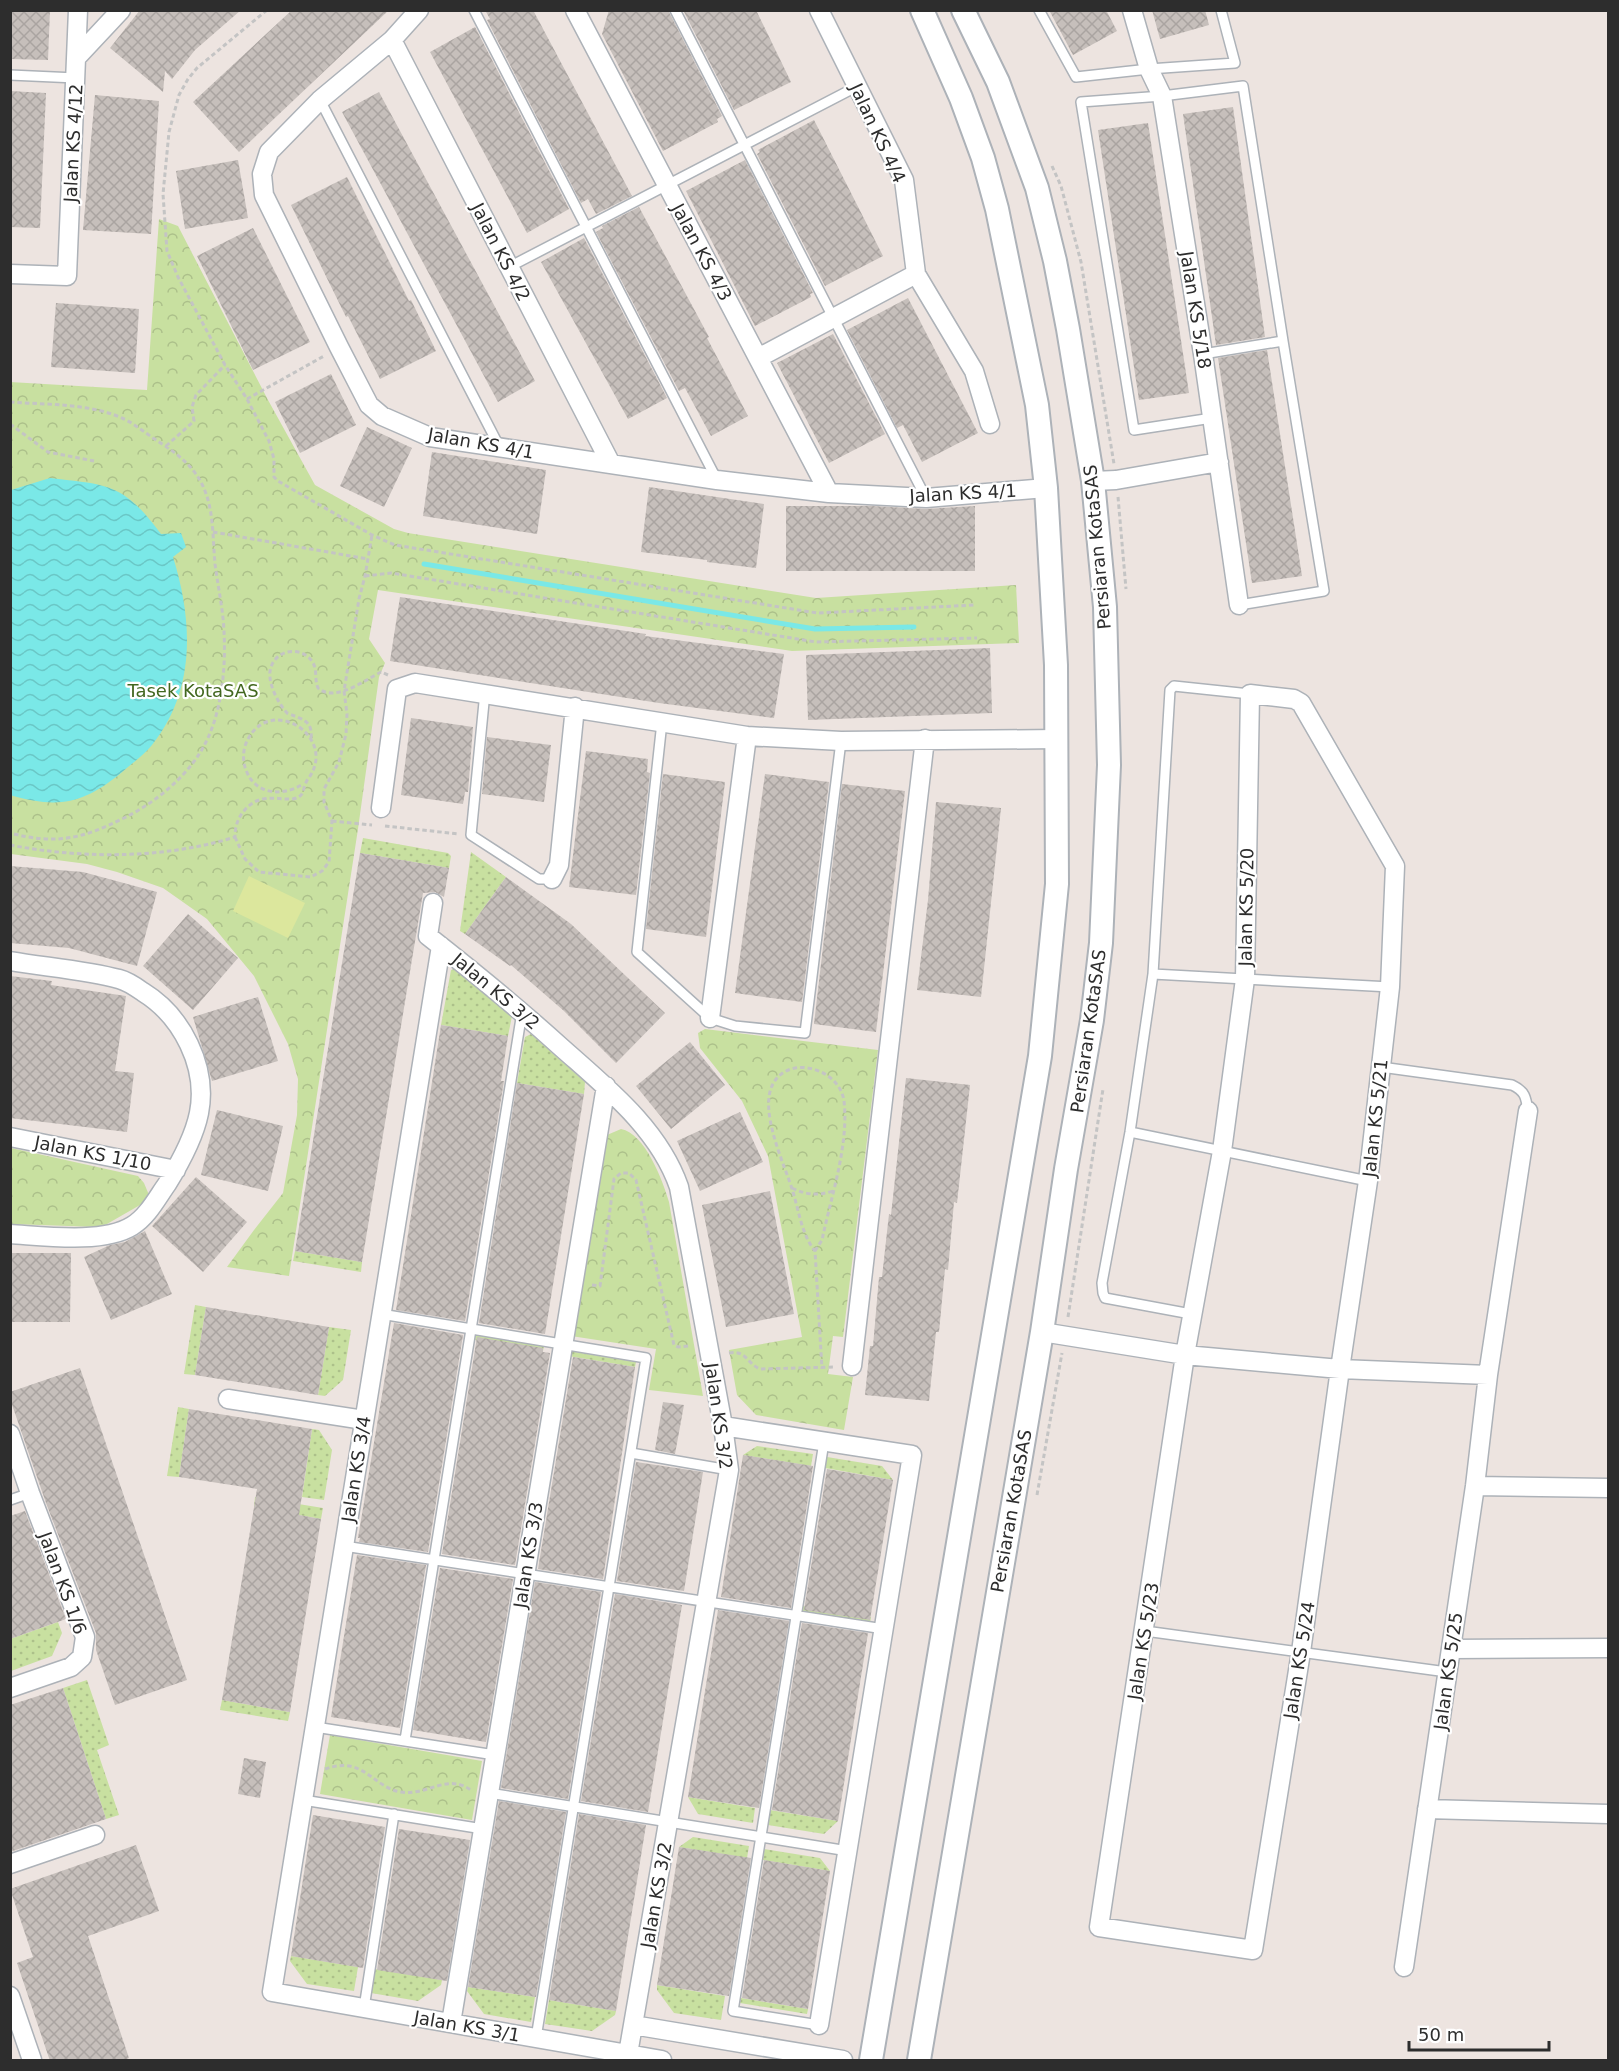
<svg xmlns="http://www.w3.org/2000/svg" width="1619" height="2071" viewBox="0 0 1619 2071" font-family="'DejaVu Sans',sans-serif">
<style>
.grass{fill:url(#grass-dots)}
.park{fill:url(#park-crowns)}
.pitch{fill:#dce79d}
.water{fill:url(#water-waves)}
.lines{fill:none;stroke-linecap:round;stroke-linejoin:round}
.stream{stroke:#7ae8e7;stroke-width:5}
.building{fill:url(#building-cross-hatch)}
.service-casing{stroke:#adb2b8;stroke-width:12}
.minor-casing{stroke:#adb2b8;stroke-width:21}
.tertiary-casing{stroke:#adb2b8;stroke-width:26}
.path{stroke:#c4c4c4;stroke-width:3;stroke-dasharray:4.5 3;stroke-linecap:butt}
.service{stroke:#fff;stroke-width:9}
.minor{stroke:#fff;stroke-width:18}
.tertiary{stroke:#fff;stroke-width:22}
.labels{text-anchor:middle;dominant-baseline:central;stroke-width:4.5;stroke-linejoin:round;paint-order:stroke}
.street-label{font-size:18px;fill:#2d2d2d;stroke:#fff}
.park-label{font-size:18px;fill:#42671f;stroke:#fff}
</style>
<defs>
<pattern id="grass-dots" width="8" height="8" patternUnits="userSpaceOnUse" patternTransform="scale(1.5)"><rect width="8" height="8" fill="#c8e0a0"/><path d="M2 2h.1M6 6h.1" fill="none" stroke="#acc08a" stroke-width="1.8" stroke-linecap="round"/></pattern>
<pattern id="park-crowns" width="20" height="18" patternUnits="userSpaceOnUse" patternTransform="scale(1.5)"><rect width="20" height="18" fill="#c8e0a0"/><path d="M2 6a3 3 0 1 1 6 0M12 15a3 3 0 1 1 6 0" fill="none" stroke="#acc08a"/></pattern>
<pattern id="water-waves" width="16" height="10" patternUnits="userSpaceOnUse" patternTransform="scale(1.5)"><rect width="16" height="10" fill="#7ae8e7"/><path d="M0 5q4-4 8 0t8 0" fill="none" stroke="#6ac7c6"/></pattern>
<pattern id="building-cross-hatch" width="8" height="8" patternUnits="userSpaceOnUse" patternTransform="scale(1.5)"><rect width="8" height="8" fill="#c6bfbb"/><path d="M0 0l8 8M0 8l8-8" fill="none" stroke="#aaa4a1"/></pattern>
</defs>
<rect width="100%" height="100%" fill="#ede4e0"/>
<path class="grass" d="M363,838L448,853L451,856L449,868L360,853Z
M471,852L506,877L465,934L460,931Z
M457,968L512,1016L508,1036L441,1025L451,970Z
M531,1034L585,1082L584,1094L517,1083L525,1037Z
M295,1251L362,1262L361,1272L293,1261Z
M195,1305L206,1307L195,1375L184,1374Z
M329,1327L351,1330L343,1380L325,1396L318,1395Z
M476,1335L544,1346L543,1351L475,1340Z
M569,1351L636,1362L635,1367L568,1356Z
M178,1407L189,1409L179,1477L167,1476Z
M312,1429L319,1430L332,1450L324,1500L302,1497Z
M757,1446L813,1454L811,1466L743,1455Z
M827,1457L882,1466L893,1480L825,1468Z
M255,1497L323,1508L321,1519L254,1507Z
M803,1606L871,1617L870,1623L802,1612Z
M58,1622L62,1633L52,1656L11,1671L10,1639Z
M87,1680L109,1745L97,1750L119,1815L106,1819L63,1688Z
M222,1700L290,1712L288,1721L220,1710Z
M688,1797L755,1808L753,1823L698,1814Z
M770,1810L838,1821L824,1834L768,1825Z
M693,1837L749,1846L747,1858L679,1847Z
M764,1849L820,1858L830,1871L763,1860Z
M291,1956L358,1967L354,1991L307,1984L290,1961Z
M375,1969L442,1980L441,1985L418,2001L371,1993Z
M657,1985L725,1996L721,2020L674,2013L657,1990Z
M468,1987L535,1997L531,2022L484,2014L467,1991Z
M741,1998L808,2009L807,2014L740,2003Z
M549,2000L616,2011L615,2015L592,2031L545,2024Z"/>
<path class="park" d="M159,219L178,226L268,400L315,485L394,529L408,533L816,598L1016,585L1019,643L792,651L378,590L369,639L385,663L379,677L358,829L289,1276L227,1267L254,1230L283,1193L297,1115L298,1079L288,1044L254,976L207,919L163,888L117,872L87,864L11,854L10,382L147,390Z
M705,1029L878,1050L843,1337L833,1336L828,1374L853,1377L844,1430L756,1415L737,1395L729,1350L802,1337L768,1156L742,1101L700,1048L698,1033Z
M621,1129C645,1133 663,1181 669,1202L703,1396L649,1390L656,1349L571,1336L607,1135Z
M11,1148L138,1176L144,1183L149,1195L147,1201L107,1224L97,1227L11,1224Z
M330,1735L482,1761L472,1820L320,1794Z"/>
<path class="pitch" d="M249,876L305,903L288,938L233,911Z"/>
<path class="water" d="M50,478C109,485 123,483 161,534L181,533L186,547L173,557C193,621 196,690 152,745C144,755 131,764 121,773C83,804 58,809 10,795L11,490Z"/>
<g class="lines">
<path class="stream" d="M424,564L815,629L914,627"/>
</g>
<path class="building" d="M10,10H50L48,60L10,59Z
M140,10H241L195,50L172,79L165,71L163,92L110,48Z
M292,10H389L239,152L193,102Z
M485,10H533L632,196L596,214L588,199L581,203L487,20L490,19Z
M609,10H668L722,116L717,119L718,122L663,151L602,34Z
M683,10H756L791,82L734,110Z
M1049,10H1106L1117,31L1073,55Z
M1152,10H1205L1209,25L1160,39Z
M475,27L569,209L527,233L430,52Z
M10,91L46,93L40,228L10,227Z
M379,92L535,381L498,402L342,112Z
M95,95L159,101L151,234L83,230Z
M1233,107L1265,337L1216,345L1183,114Z
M814,120L883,256L825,286L757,154L760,152L758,150Z
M1148,123L1189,393L1139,400L1098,130Z
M238,160L248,218L185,229L176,171Z
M745,160L813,293L810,294L811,297L755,326L686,191Z
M347,177L409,301L411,300L436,351L380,379L348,316L346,317L291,205Z
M639,207L709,337L707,338L748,416L711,436L685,388L679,391L596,232L603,228L602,226Z
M253,228L310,342L253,370L197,256Z
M584,238L667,398L628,419L541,262Z
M908,298L978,433L922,462L903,425L897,428L847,330Z
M56,303L139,309L135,373L51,367Z
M833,334L885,434L829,463L777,363Z
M1267,350L1302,576L1252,583L1218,358Z
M331,374L356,425L300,453L275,402Z
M367,427L412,448L384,507L340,486Z
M432,452L546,470L537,534L423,516Z
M649,487L764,504L756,568L707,562V560L641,552Z
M786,506H872L926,509L975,506V571H786Z
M400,597L646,634L645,636L784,654L774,718L659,703L390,661Z
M990,648L992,713L808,720L806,655Z
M411,718L473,727L468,792H465L463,804L401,795Z
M487,737L551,745L544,802L482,794Z
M586,751L648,759L647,772L650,773L636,895L569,887Z
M663,774L725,782L706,937L646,929Z
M765,774L829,782L802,1002L735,993Z
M842,784L905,791L876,1032L814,1024Z
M936,802L1001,808L981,997L917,990L928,900Z
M360,853L449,868L444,897L435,892L423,893L362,1262L295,1251Z
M10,866L83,872L157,892L137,966L69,948L10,943Z
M506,877L571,924L665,1013L616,1063L564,1011L511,965L510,966L465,934Z
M188,914L238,958L193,1010L143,966Z
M10,976L52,981L51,985L126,996L115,1071L134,1073L127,1132L10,1118Z
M258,997L278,1061L212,1081L193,1017Z
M441,1025L508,1036L501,1081H504L465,1321L396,1310Z
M690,1042L725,1085L671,1129L636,1086Z
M906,1078L970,1085L957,1203L954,1202L948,1270L945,1269L939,1332H936L929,1401L865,1395L870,1346H873L879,1277H882L889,1214L891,1215Z
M517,1083L584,1094L545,1334L479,1323Z
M217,1110L283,1126L268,1191L201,1175Z
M740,1112L763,1162L700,1191L677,1141Z
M196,1177L247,1222L203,1272L152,1226Z
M770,1191L794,1314L726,1327L702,1205Z
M145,1231L172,1294L111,1320L84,1257L110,1245L125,1242Z
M10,1253H71L70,1322H10Z
M206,1307L329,1327L318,1395L195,1375Z
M394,1323L463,1335L428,1552L359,1542L360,1538H358Z
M477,1337L543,1348V1352L550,1353L515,1565L442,1554Z
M573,1357L635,1367L603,1579L538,1569Z
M80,1368L187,1680L115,1705L96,1650V1633L46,1503L10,1399V1392Z
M663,1402L684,1405L675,1454L655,1450Z
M189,1409L312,1429L299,1515L321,1519L290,1712L222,1700L257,1489L179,1477Z
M743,1455L813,1466L791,1608L721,1597Z
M636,1462L703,1472L684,1591L617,1581Z
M827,1469L893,1480L870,1620L804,1610Z
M25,1511L66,1619L10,1639V1516Z
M357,1555L426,1565L400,1728L331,1717Z
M440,1568L513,1579L486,1742L413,1730Z
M535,1582L601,1592L568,1799L501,1788Z
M615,1594L682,1605L648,1812L581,1801Z
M718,1610L789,1621L759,1808L688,1797Z
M802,1623L868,1633L838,1821L772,1810Z
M63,1688L106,1819L10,1852V1705Z
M244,1758L266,1762L260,1798L238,1794Z
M499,1801L566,1812L536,1997L468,1987Z
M579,1814L646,1825L616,2011L549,2000Z
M313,1815L385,1827L363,1968L291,1956Z
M399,1829L470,1840L447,1981L377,1970Z
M136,1845L159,1911L88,1936L129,2058L121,2061H50L17,1963L33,1957L10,1889Z
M679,1847L751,1858L729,1996L657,1985Z
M764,1860L830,1871L808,2009L742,1998Z"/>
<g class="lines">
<g class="service-casing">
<path id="service" d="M474,10L717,480
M675,10L926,498
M1039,10L1076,77L1149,69L1235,63L1221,10
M10,75L76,78
M320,100L499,446
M509,267L856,87
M1203,354L1283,341L1324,591L1239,605
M1212,418L1134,430L1081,102L1162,96L1243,86L1283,341
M485,692L471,835L539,879H552
M662,722L637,952L710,1018L735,1026L805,1033L841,741
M1153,974L1390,987
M1381,1067L1512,1085C1525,1091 1526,1097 1528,1111
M1130,1132L1368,1181
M381,1314L646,1358L536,2038
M1191,1314L1105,1298L1103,1293L1102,1283L1130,1132L1153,974L1170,690L1174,686L1250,694
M631,1453L729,1470
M10,1500L30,1493
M344,1546L884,1629
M1145,1631L1447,1672
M315,1727L495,1755
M405,1740L522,1012
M489,1793L848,1851
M303,1800L483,1829
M364,2008L394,1814
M819,2025L733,2011L824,1442"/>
</g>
<g class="minor-casing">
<path id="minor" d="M419,10L392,40L320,100L269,152L262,174L264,195L339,347L369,405L382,416L430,437L717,480L829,493L926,498L1046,488
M575,10L829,493
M819,10L904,180L916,274L974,371L990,424
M1132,10L1149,69L1162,96L1203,354L1239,605
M392,40L611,464
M77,57L121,10
M10,274L67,276L78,10
M758,358L916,274
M1093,481L1116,480L1219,462
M1250,694L1294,699L1301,703L1395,866L1390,987L1368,1181L1340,1369L1301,1652L1253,1950L1099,1927L1185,1355L1222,1151L1245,979Z
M381,808L397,689L415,683L747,736L841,741L1057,739
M552,879L559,865L575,707
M433,903L428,936C474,972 519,1009 562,1048C607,1088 659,1129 679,1187L723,1426L729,1470L628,2054
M441,946L272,1992L662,2060
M10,961C45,967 86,970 119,979C127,981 136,987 143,992C182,1016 208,1067 199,1113C194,1138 180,1163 167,1184C157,1198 148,1216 132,1226C103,1244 44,1236 10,1234
M710,1018L747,736
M10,1137L176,1170
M1042,1332L1185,1355L1340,1369L1488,1375
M852,1366L925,739
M228,1399L364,1420
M723,1426L912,1455L819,2025
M10,1434L30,1493L85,1637L82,1657L71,1667L10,1688
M1475,1486L1608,1488
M1451,1649L1608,1648
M1427,1809L1608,1814
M10,1864L95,1835
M1404,1967L1475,1486L1488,1375L1528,1111
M10,1996L32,2060
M451,2023L606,1086
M633,2025L843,2060"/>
</g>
<g class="tertiary-casing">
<path id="tertiary" d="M871,2060L1040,1056L1057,884L1056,665L1046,488L1037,405L997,209L983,158L961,98L922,10
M919,2060L1042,1332L1066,1169L1092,1020L1101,943L1109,765L1105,607L1093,481L1068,329L1055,261L1037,188L998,82L963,10"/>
</g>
<path class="path" d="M267,10L197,68L188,79L179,95L169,132L163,194L167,251L178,277L225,365L247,399L269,441L274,459V477L278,481L372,535L395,545L817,613L975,605
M1052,166L1061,186L1081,262L1114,464
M247,399L324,356
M10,402C47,405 88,403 122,418C133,423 143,431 153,438C167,447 181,456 192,469C215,496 212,531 215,564C218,587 223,609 224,631C226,667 222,710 206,742C190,775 155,803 124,818C82,839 56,845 10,833
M10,424L48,452L94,461
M166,446L194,421L192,407L196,395L225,365
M1118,497L1126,589
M213,532L368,559
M365,576L391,573L816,642L977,638
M311,738C313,720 301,719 287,713C278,703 266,681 271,667C277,649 301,646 312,661C318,670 314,679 318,688C335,703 365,680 381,672L388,675
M332,821L372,825
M385,826L459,834
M235,837L245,859L259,872L311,877L322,871L329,862L332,821L324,802V789L339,762L346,734L347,714L344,691L359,599L365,576L372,535
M10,845C82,859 165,859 235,837C235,828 237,820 243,812C263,786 290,807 301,795C304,792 304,784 308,779C339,738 272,694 248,739C243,748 242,760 246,770C255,795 283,797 303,784
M792,1188C806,1195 818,1196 833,1191
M815,1251L822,1240C831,1197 849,1145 844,1101C840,1070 792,1054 774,1082C757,1109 785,1165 793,1192C799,1212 802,1235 815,1251L822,1369
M592,1285L600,1286L614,1179L621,1173H629L636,1180L674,1345L678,1347L689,1346
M1068,1317L1103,1089
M729,1353C747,1350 746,1363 760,1369L835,1367
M1037,1495L1062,1353
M325,1769C364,1755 373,1788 401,1792C428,1796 448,1772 472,1791"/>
<use href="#service" class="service"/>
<use href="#minor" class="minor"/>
<use href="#tertiary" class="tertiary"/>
</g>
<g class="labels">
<g class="street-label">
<text transform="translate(878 133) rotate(65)">Jalan KS 4/4</text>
<text transform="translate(73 143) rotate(-87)">Jalan KS 4/12</text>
<text transform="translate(501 252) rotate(63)">Jalan KS 4/2</text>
<text transform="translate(702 252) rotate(62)">Jalan KS 4/3</text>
<text transform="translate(1196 310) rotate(81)">Jalan KS 5/18</text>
<text transform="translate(481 443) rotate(10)">Jalan KS 4/1</text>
<text transform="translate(963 493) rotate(-3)">Jalan KS 4/1</text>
<text transform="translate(1097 547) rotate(-95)">Persiaran KotaSAS</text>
<text transform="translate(1246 907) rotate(-89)">Jalan KS 5/20</text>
<text transform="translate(496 991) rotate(40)">Jalan KS 3/2</text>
<text transform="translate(1088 1031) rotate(-82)">Persiaran KotaSAS</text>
<text transform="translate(1375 1118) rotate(-84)">Jalan KS 5/21</text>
<text transform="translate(93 1153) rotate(11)">Jalan KS 1/10</text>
<text transform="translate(719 1416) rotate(82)">Jalan KS 3/2</text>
<text transform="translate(356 1469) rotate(-81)">Jalan KS 3/4</text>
<text transform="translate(1011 1511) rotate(-80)">Persiaran KotaSAS</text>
<text transform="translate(528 1555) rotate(-81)">Jalan KS 3/3</text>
<text transform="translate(63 1583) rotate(70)">Jalan KS 1/6</text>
<text transform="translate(1143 1641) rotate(-81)">Jalan KS 5/23</text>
<text transform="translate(1299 1660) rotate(-81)">Jalan KS 5/24</text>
<text transform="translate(1448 1671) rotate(-82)">Jalan KS 5/25</text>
<text transform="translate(656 1895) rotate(-80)">Jalan KS 3/2</text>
<text transform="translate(467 2026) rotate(10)">Jalan KS 3/1</text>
</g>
<g class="park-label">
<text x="193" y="690">Tasek KotaSAS</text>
</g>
</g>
<rect width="1619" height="2071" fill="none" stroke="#2d2d2d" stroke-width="24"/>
<path d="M1409 2041v9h140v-9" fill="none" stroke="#2d2d2d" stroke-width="3"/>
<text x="1418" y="2041" font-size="18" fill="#2d2d2d" stroke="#ffffff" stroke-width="4.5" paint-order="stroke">50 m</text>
</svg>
